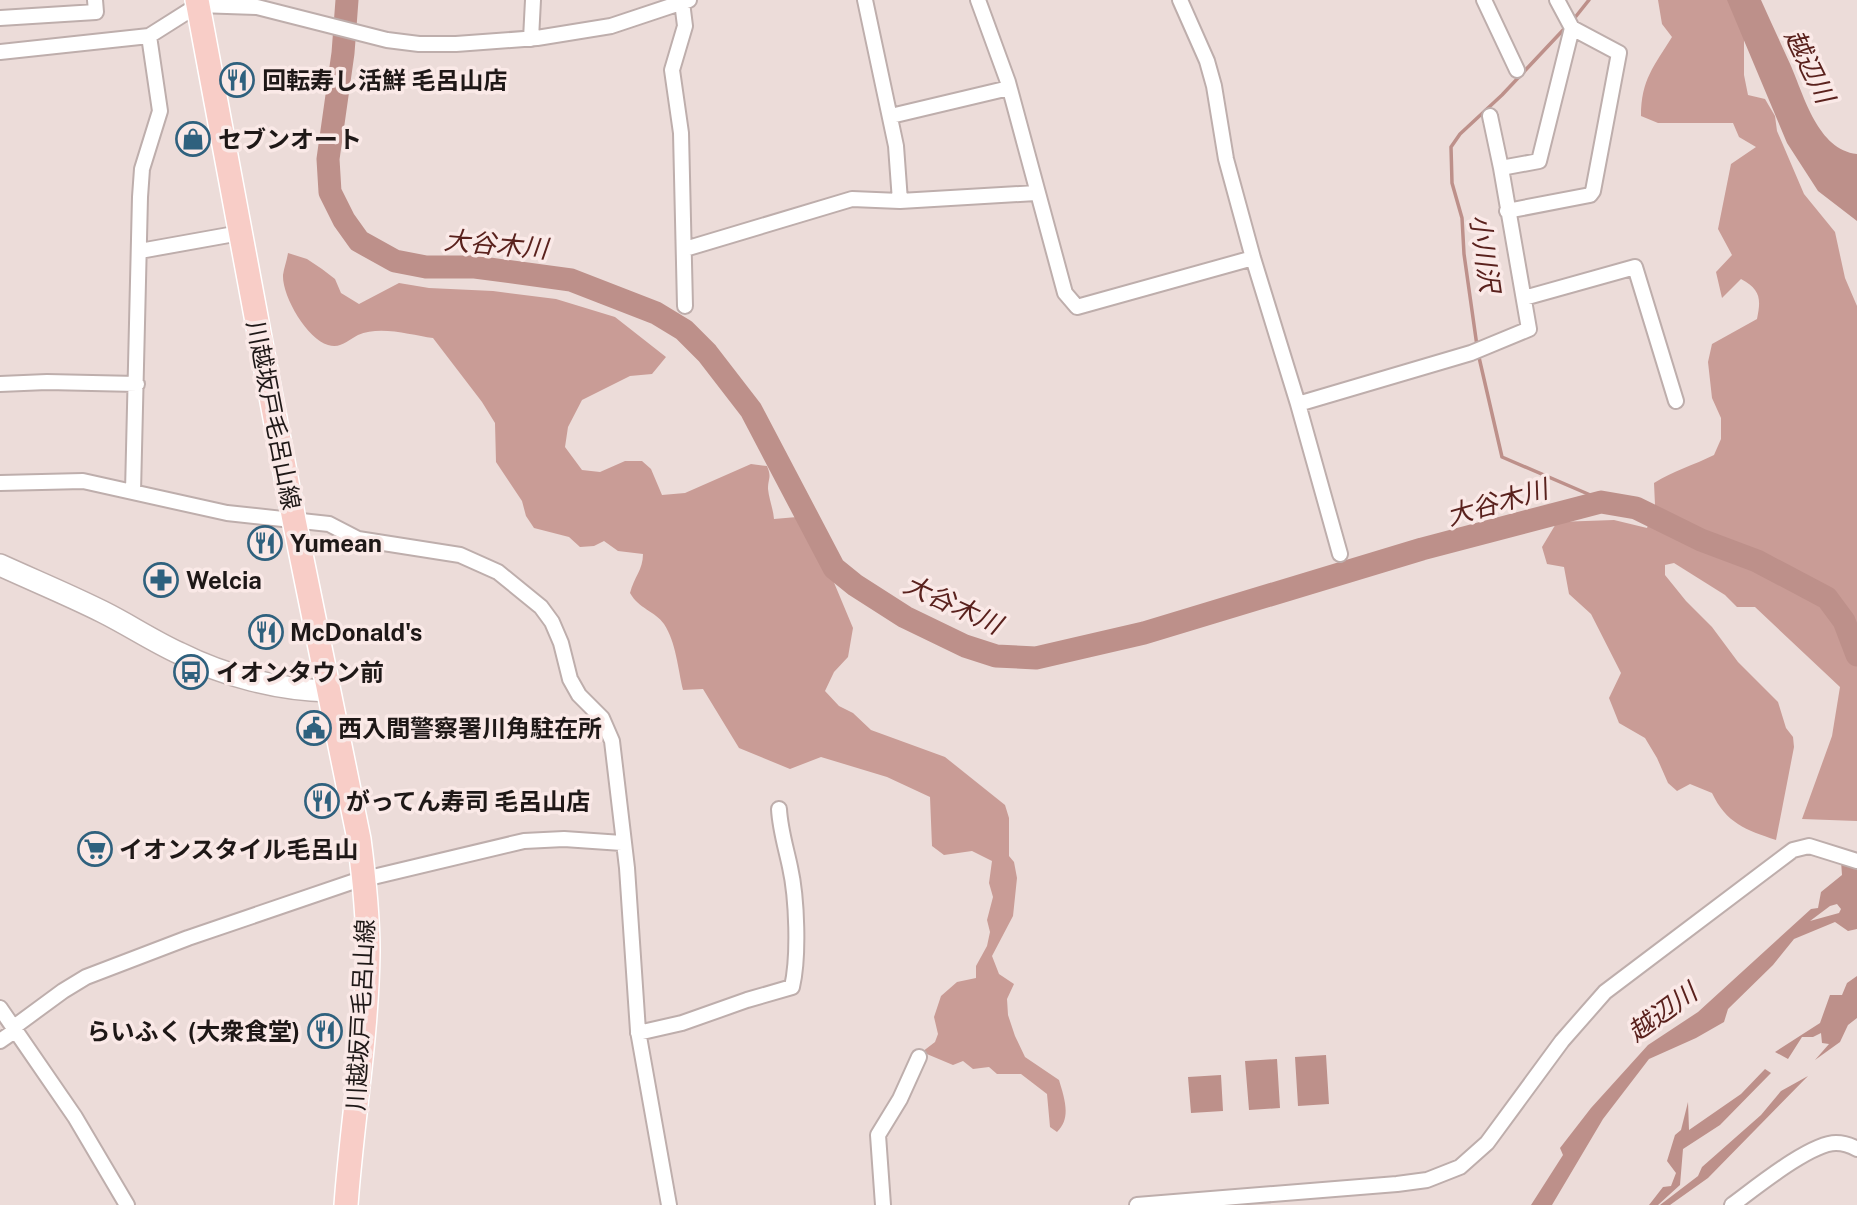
<svg xmlns="http://www.w3.org/2000/svg" width="1857" height="1205" viewBox="0 0 1857 1205" font-family="'Public Sans','Noto Sans JP',sans-serif">
<style>
.forest{fill:#c99c96}
.water{fill:#bd908a;fill-rule:evenodd}
.lines{fill:none;stroke-linecap:round;stroke-linejoin:round}
.stream{stroke:#bd908a;stroke-width:3.5}
.river{stroke:#bd908a;stroke-width:23}
.street-casing{stroke:#beaeac;stroke-width:18}
.secondary-casing{stroke:#beaeac;stroke-width:24}
.primary-casing{stroke:#fff;stroke-width:26}
.street{stroke:#fff;stroke-width:14}
.secondary{stroke:#fff;stroke-width:21}
.primary{stroke:#f8cdc7;stroke-width:23}
.labels{text-anchor:middle;dominant-baseline:central;stroke-width:7;stroke-linejoin:round;paint-order:stroke}
.poi-label{font-size:24px;font-weight:bold;fill:#1e1817;stroke:#fae9e7;text-anchor:start}
.street-label{font-size:24px;fill:#1e1817;stroke:#fae9e7}
.water-label{font-size:26px;font-style:italic;fill:#5a211d;stroke:#fae9e7}
</style>
<rect width="100%" height="100%" fill="#ecdcd9"/>
<path class="forest" d="M1658,0H1736L1744,31V75L1748,95L1765,99L1775,116L1777,131L1804,194L1835,232L1845,278L1857,306V821L1802,819L1832,736L1840,687L1755,607H1737L1725,595L1674,563L1665,565V575L1686,601L1712,627L1738,662L1778,702L1786,728L1793,737L1794,747L1776,840C1746,830 1726,823 1712,793L1690,784L1677,791L1668,783L1657,758L1645,738L1619,723L1609,698L1621,673L1591,614L1569,594L1564,567L1547,564L1542,547L1557,522L1614,520L1647,528L1655,505L1654,483C1673,471 1694,465 1714,455L1721,439V418L1712,398L1708,362L1712,344L1757,319C1761,299 1761,290 1741,279L1722,298L1716,272L1732,255L1718,229L1731,164L1756,147L1739,137L1733,123H1658L1641,116C1641,80 1654,66 1672,37L1662,24Z
M288,253L307,259L322,269L335,279L341,293L359,304L399,283L429,288L493,291L556,299L615,317L666,357L652,374L630,376L582,400L568,427L565,447L582,470L600,472L625,461H642L651,469L662,495L685,493L751,464L767,466C772,478 768,478 768,489C769,499 773,508 774,519L797,517L830,573L853,628L848,657L834,672L825,691L839,706L853,713L871,730L945,757L1005,805L1009,818V856L1014,862L1017,878L1013,916L992,956L999,974L1014,984L1007,999L1008,1015L1015,1036L1025,1057L1059,1080C1064,1097 1072,1118 1057,1132L1050,1127L1047,1094L1021,1074H997L989,1067L973,1069L963,1061L953,1065L922,1052L935,1042L938,1034L934,1017L941,996L957,982L976,978V966L987,946L990,932L987,920L993,897L989,883L992,861L972,851L944,855L932,846L930,797L887,777L821,757L790,769L739,748L703,689L683,690C678,669 676,642 664,624C655,611 639,609 630,593C634,577 643,570 643,554L618,551L604,541L594,546L580,547L569,537L534,528L526,516L522,501L496,462L495,423L482,402L433,338C411,335 380,325 358,335C348,340 341,349 328,345C307,339 282,296 283,275C284,268 287,260 288,253Z"/>
<path class="water" d="M1727,0H1761C1771,22 1781,44 1791,66C1804,96 1818,150 1857,154V221L1818,191L1787,143Z
M1841,861L1857,869V929L1848,931L1835,922L1794,939L1773,965L1728,1009L1724,1022L1696,1038L1649,1059L1603,1119L1552,1205H1531L1563,1155L1560,1148L1591,1108L1648,1045L1698,1012L1811,909L1818,908L1821,892L1842,875ZM1837,904L1841,909L1839,913L1810,921L1830,906Z
M1857,976V1018L1848,1025L1840,1042L1815,1060L1829,1044L1822,1043L1821,1033L1813,1037H1802L1788,1059L1775,1052L1820,1023L1830,995H1842L1847,983Z
M1326,1055L1329,1104L1298,1106L1295,1057Z
M1277,1059L1280,1108L1249,1110L1245,1061Z
M1765,1069L1771,1073L1720,1125L1683,1149L1680,1185L1658,1205H1649L1663,1187L1671,1186L1676,1173L1667,1161L1675,1135L1681,1130L1688,1102L1689,1130L1741,1094Z
M1221,1075L1223,1111L1191,1113L1188,1077Z
M1808,1076L1708,1178L1670,1205H1660L1698,1176L1702,1167L1761,1115L1781,1091Z"/>
<g class="lines">
<path class="stream" d="M1573,20L1589,0
M1477,346L1464,254L1462,218L1452,183L1451,147L1460,134L1502,95L1565,28
M1478,353L1502,457L1595,497L1601,502"/>
<path class="river" d="M347,0L343,53L328,159L330,192L344,220L359,241L395,261L426,267H475L571,280L656,313L684,330L707,353L751,410L834,568L855,585L905,617L965,646L996,656L1036,658L1144,633L1422,549L1601,502L1636,508L1701,540L1757,561L1827,598L1844,621L1857,655"/>
<g class="street-casing">
<path id="street" d="M865,0L896,146L900,201
M978,0L1008,82L1065,293L1077,307L1253,258
M1180,0L1207,61L1214,86L1226,159L1253,258L1298,404L1340,554
M1484,0L1517,70
M682,2L685,26L672,70L681,133L685,306
M0,18L96,12L95,0
M531,39L533,0
M0,52L149,36L198,5L257,7L387,40L419,44H456L537,38L611,26L689,0
M891,116L1009,88
M1491,121L1490,116L1501,168
M1507,211L1590,195L1593,191L1619,53L1572,28L1557,0
M685,249L852,199L900,201L1036,193
M140,251L240,233
M1524,298L1635,267L1676,401
M0,384L47,382L137,384
M1298,404L1471,353L1529,329L1501,168L1539,161L1572,28
M0,483L83,481L227,513L329,524L358,539L460,555L498,572L541,607L552,622L561,643L570,679L579,695L602,718L612,741L627,868L638,1031L669,1205
M133,492L140,197L142,169L160,111L149,36
M0,1008L75,1117L127,1205
M14,1027L63,991L86,977L188,938L352,882L524,841L564,839L622,843
M638,1033L682,1023L747,1000L792,987C799,957 797,898 790,867C786,848 780,829 779,809
M0,1041L16,1030
M883,1205L878,1135L900,1099L919,1057
M1137,1205L1397,1184L1427,1180L1460,1167L1487,1143L1562,1041L1605,992L1793,850L1809,846L1857,861
M1732,1205C1754,1189 1810,1143 1836,1143C1844,1143 1850,1145 1857,1149"/>
</g>
<g class="secondary-casing">
<path id="secondary" d="M0,565C35,581 69,595 103,612C129,625 153,641 179,653C225,676 278,690 329,691"/>
</g>
<g class="primary-casing">
<path id="primary" d="M197,0L294,520L359,839C364,877 368,914 368,952C367,1037 352,1121 346,1205"/>
</g>
<use href="#street" class="street"/>
<use href="#secondary" class="secondary"/>
<use href="#primary" class="primary"/>
</g>
<defs>
<g id="restaurant-ring" transform="scale(1.75)"><circle r="9.5" fill="#fae9e7" stroke="#2f617e" stroke-width="1.5"/><path d="M-5-6h1v4h1v-4h1v4h1v-4h1v5L-1.5 .5V6h-2V.5L-5-1ZM5-6V6H3V1.5H1.5Q1.5-4 5-6Z" fill="#2f617e"/></g>
<g id="shop-ring" transform="scale(1.75)"><circle r="9.5" fill="#fae9e7" stroke="#2f617e" stroke-width="1.5"/><path d="M-5-2.5h2.3a2.7 3.5 0 0 1 5.4 0H5L5.5 6h-11ZM-1.5-2.5h3a1.5 2.3 0 0 0-3 0Z" fill="#2f617e"/></g>
<g id="pharmacy-ring" transform="scale(1.75)"><circle r="9.5" fill="#fae9e7" stroke="#2f617e" stroke-width="1.5"/><path d="M-2-6h4v4h4v4h-4v4h-4v-4h-4v-4h4Z" fill="#2f617e"/></g>
<g id="bus-ring" transform="scale(1.75)"><circle r="9.5" fill="#fae9e7" stroke="#2f617e" stroke-width="1.5"/><path d="M-5-6H5V4H4V6H2V4H-2V6H-4V4H-5ZM-3.5-4V0h7V-4ZM-3.5 1.2v1.5H-2V1.2ZM2 1.2v1.5H3.5V1.2Z" fill="#2f617e"/></g>
<g id="civic-ring" transform="scale(1.75)"><circle r="9.5" fill="#fae9e7" stroke="#2f617e" stroke-width="1.5"/><path d="M-.6-6.5H3V-4.5H.6V-3L4-1V1h2V6H-6V1h2V-1L-.6-3ZM-1.2 2.5V6h2.4V2.5Z" fill="#2f617e"/></g>
<g id="supermarket-ring" transform="scale(1.75)"><circle r="9.5" fill="#fae9e7" stroke="#2f617e" stroke-width="1.5"/><path d="M-6-5.5h2.5l.6 2H6L4.5 2H-2.5L-4.4-4H-6ZM-1.5 3.2a1.3 1.3 0 1 0 .1 0ZM3 3.2a1.3 1.3 0 1 0 .1 0Z" fill="#2f617e"/></g>
</defs>
<g fill-rule="evenodd">
<use href="#restaurant-ring" x="237" y="80"/>
<use href="#shop-ring" x="193" y="139"/>
<use href="#restaurant-ring" x="265" y="543"/>
<use href="#pharmacy-ring" x="161" y="580"/>
<use href="#restaurant-ring" x="266" y="632"/>
<use href="#bus-ring" x="191" y="672"/>
<use href="#civic-ring" x="314" y="728"/>
<use href="#restaurant-ring" x="322" y="801"/>
<use href="#supermarket-ring" x="95" y="849"/>
<use href="#restaurant-ring" x="325" y="1031"/>
</g>
<g class="labels">
<g class="poi-label">
<text x="262" y="80">回転寿し活鮮 毛呂山店</text>
<text x="218" y="139">セブンオート</text>
<text x="290" y="543">Yumean</text>
<text x="186" y="580">Welcia</text>
<text x="290" y="632">McDonald's</text>
<text x="216" y="672">イオンタウン前</text>
<text x="338" y="728">西入間警察署川角駐在所</text>
<text x="346" y="801">がってん寿司 毛呂山店</text>
<text x="119" y="849">イオンスタイル毛呂山</text>
<text x="300" y="1031" text-anchor="end">らいふく (大衆食堂)</text>
</g>
<g class="street-label">
<text transform="translate(274 415) rotate(79)">川越坂戸毛呂山線</text>
<text transform="translate(360 1015) rotate(-87)">川越坂戸毛呂山線</text>
</g>
<g class="water-label">
<text transform="translate(1810 66) rotate(64)">越辺川</text>
<text transform="translate(496 244) rotate(5)">大谷木川</text>
<text transform="translate(1485 253) rotate(82)">小川沢</text>
<text transform="translate(1497 502) rotate(-16)">大谷木川</text>
<text transform="translate(953 604) rotate(25)">大谷木川</text>
<text transform="translate(1662 1012) rotate(-36)">越辺川</text>
</g>
</g>
</svg>
